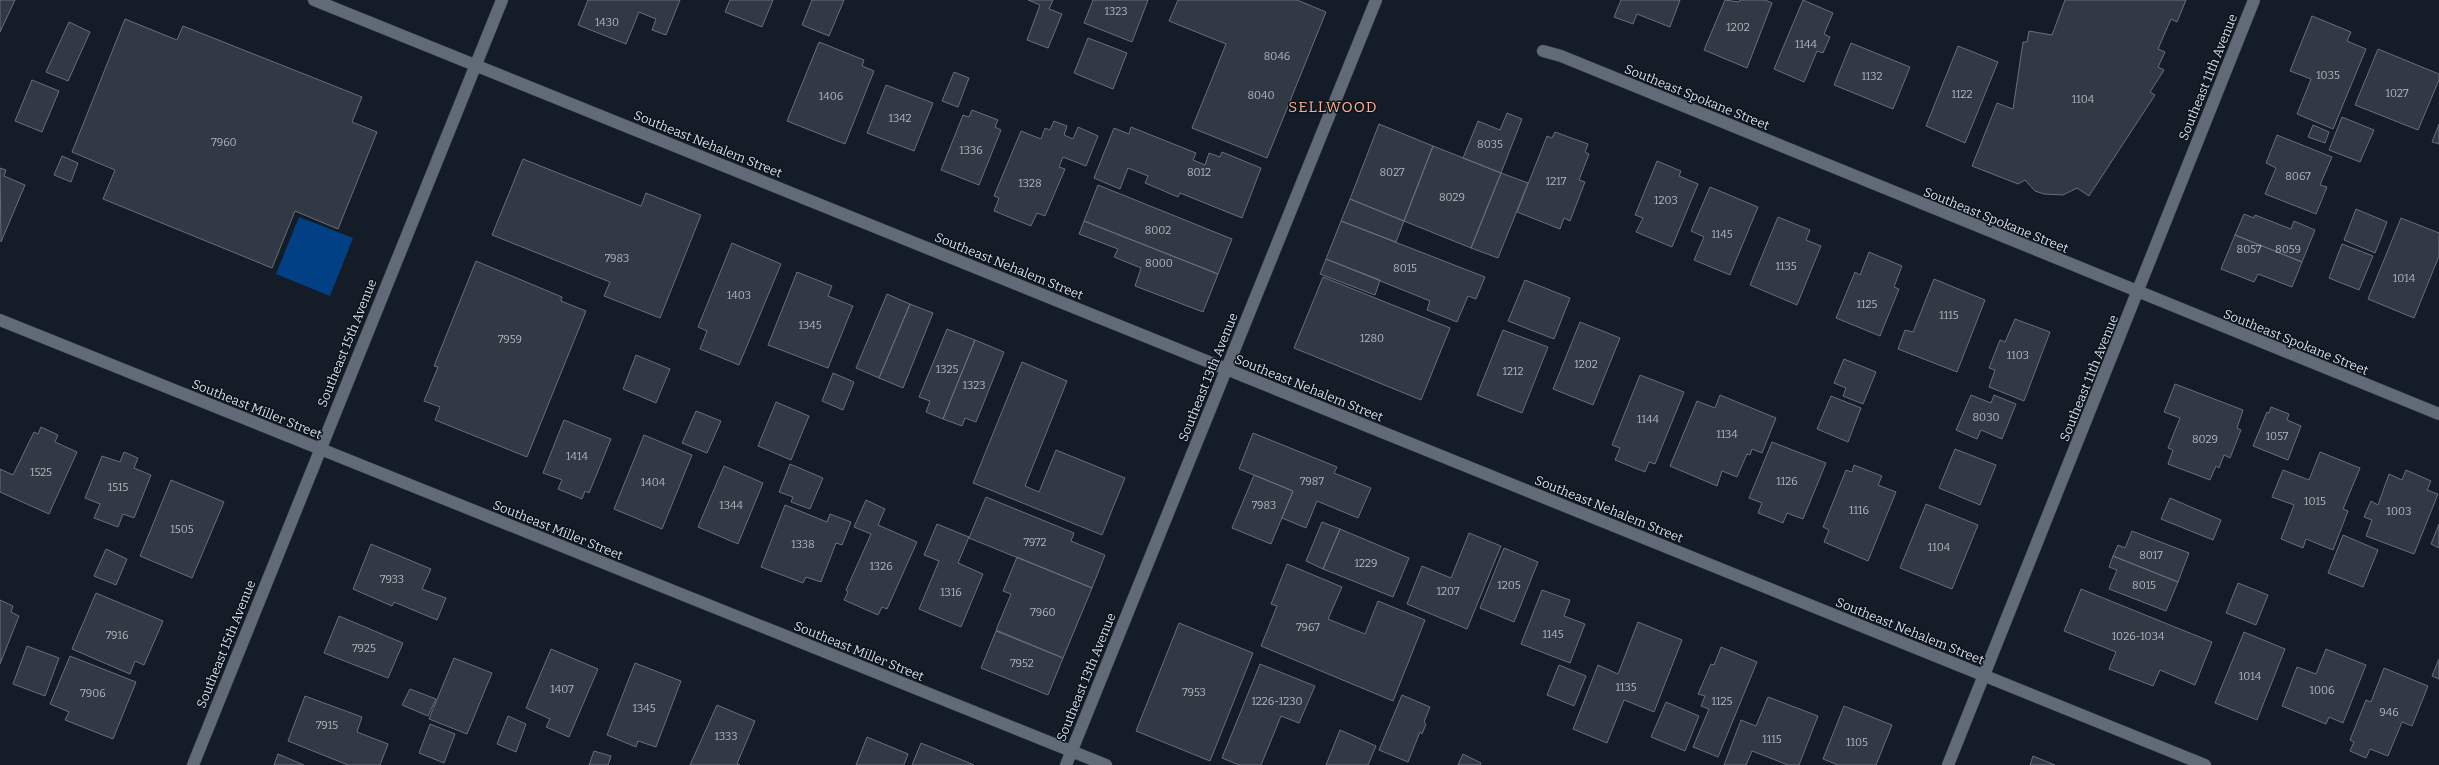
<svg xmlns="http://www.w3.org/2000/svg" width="2439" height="765" viewBox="0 0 2439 765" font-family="Bitter,serif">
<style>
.green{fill:#024085}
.building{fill:#303944;stroke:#666f7d}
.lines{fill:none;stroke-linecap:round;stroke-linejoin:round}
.minor-casing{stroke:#31373e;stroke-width:13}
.minor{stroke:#616a77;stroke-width:12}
.labels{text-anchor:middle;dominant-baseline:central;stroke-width:3;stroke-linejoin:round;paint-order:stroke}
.number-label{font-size:11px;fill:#afb6be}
.street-label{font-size:13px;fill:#d9dfe6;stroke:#0c131d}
.quarter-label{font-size:15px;letter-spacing:1px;fill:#fab08c;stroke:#0c131d}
</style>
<rect width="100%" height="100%" fill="#141c27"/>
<path class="green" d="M299,217L353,238L330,296L276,274Z"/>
<path class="building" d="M0,0H15L0,32Z
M588,0H680L666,35L652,30L656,19L639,12L626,44L578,25Z
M730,0H773L762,27L725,12Z
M812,0H844L829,36L802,25Z
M1028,0H1053L1049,9L1062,14L1048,48L1027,40L1040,5Z
M1093,0H1148L1132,42L1084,23Z
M1178,0H1297L1326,12L1267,158L1192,128L1226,44L1169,21Z
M1621,0H1680L1670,27L1637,14L1633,24L1614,17Z
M1725,0L1739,2L1740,0H1765L1772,3L1747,68L1704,50Z
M1803,0L1833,13L1824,34L1830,37L1823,53L1817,51L1804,82L1774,69Z
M2065,0H2186L2177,22L2171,19L2158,49L2165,52L2158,67L2164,70L2150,92L2155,95L2089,196L2077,188L2063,195L2044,194L2035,191L2025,180L2018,184L1972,166L1997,103L2013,109L2023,42H2027L2029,31L2052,35Z
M2312,16L2351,32L2347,41L2366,49L2333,129L2297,114L2311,79L2290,71Z
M125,19L177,40L183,26L362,97L352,122L377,132L338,229L295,211L272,268L103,199L115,170L72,152Z
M69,22L90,32L68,81L46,72Z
M1088,38L1127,53L1113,89L1074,73Z
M819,42L864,60L862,66L874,71L845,144L787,121Z
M1851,43L1910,67L1893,109L1834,85Z
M1958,46L1998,62L1965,143L1926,126Z
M2378,49L2439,74V80L2418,130L2355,105Z
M954,72L969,78L958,107L942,101Z
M32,80L59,91L42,132L15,121Z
M886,85L933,103L914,151L867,133Z
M972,110L998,120L995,127L1001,130L979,185L941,170L963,115L969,117Z
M1507,113L1522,119L1501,173L1463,158L1478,121L1500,130Z
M2342,117L2374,130L2360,162L2329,150Z
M1054,121L1067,126L1064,135L1073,139L1078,127L1098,136L1086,166L1063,157L1059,167L1065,169L1045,216L1037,213L1031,226L994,211L999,198L994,196L1021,131L1041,139L1045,128L1050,130Z
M1379,124L1433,146L1404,221L1350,199Z
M2439,124V144L2432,142Z
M2313,125L2329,132L2325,143L2308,137Z
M1131,127L1196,153L1193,160L1205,165L1209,153L1220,157L1222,152L1261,168L1242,218L1180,193L1178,197L1145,183L1148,176L1128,168L1120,189L1094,178L1114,128L1129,134Z
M1555,132L1588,144L1585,152L1589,154L1579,180L1585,182L1570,221L1564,218L1560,229L1517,212L1547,136L1552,138Z
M2277,135L2332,157L2320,185L2327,187L2316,214L2265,194L2276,168L2266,163Z
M1433,146L1501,173L1471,248L1404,221Z
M62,156L78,163L71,182L54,175Z
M523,159L641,206L646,193L701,215L660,318L604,296L610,282L492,235Z
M1657,161L1681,171L1679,176L1698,184L1672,247L1636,232L1643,218L1635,215Z
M0,168L6,170L4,176L25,185L1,242Z
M1501,173L1528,183L1498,258L1471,248Z
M1098,185L1232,239L1218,274L1084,221Z
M1710,187L1758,207L1730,275L1694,260L1704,237L1691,231Z
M1350,199L1404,221L1396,242L1341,221Z
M2356,209L2387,222L2375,253L2344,240Z
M2244,214L2254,218L2255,215L2291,229L2294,221L2315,230L2302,262L2235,235Z
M1778,217L1810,230L1806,240L1821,246L1797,305L1750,285Z
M2401,218L2439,233V256L2414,318L2368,299Z
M1084,221L1218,274L1203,312L1135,286L1141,268L1114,257L1118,249L1079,234Z
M1341,221L1485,277L1476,299L1468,296L1457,322L1427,310L1430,301L1326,259Z
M2235,235L2302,262L2292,287L2258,274L2254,282L2221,269Z
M732,243L781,264L739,365L700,349L707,331L698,327Z
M2342,244L2373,256L2359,290L2329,278Z
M1869,252L1902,266L1894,287L1899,289L1880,336L1836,318L1855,272L1860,275Z
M1326,259L1380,280L1375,295L1320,274Z
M476,261L562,297L561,301L586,311L527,457L435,420L440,407L424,401L438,367L434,366Z
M797,272L832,286L828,296L853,306L828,368L768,345Z
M1323,277L1450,328L1421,400L1294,348Z
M1934,279L1985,300L1957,372L1898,349L1905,330L1913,332Z
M1525,280L1570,298L1554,339L1508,321Z
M887,294L910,304L879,378L856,368Z
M910,304L933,313L903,388L879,378Z
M2015,319L2050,332L2024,401L1989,387L1995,370L1989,368L2000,340L2005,342Z
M1580,322L1620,338L1593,405L1553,389Z
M947,329L975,340L943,419L926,412L930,401L919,397Z
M1503,330L1548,347L1522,413L1477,395Z
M975,340L1004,352L976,422L965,418L962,426L943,419Z
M636,355L670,369L656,403L623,389Z
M1844,359L1876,372L1863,404L1843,396L1846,388L1834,383Z
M1022,362L1067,381L1025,486L1039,492L1056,450L1125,478L1102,535L973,483Z
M833,373L854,382L843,410L822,401Z
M1640,375L1684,392L1655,464L1649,462L1645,472L1615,460L1620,448L1612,445Z
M2175,384L2243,410L2237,428L2241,430L2230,458L2224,455L2219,468L2216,466L2210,480L2168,464L2173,450L2168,448L2180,418L2164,412Z
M1720,395L1776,418L1762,453L1752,449L1750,455L1747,454L1737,477L1722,471L1717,486L1670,466L1697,401L1715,408Z
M1971,395L1991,403L1994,395L2016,404L2002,439L1981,430L1977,439L1956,430Z
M1831,396L1861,408L1848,442L1817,429Z
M776,402L809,416L791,460L758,446Z
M2271,407L2289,414L2287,420L2301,426L2288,460L2253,446L2267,412L2269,413Z
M696,411L721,421L707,453L682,443Z
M564,420L611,439L589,493L585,491L582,499L558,489L562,480L543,473Z
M41,427L58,435L55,442L77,452L49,514L0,492V469L13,475L34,432L38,434Z
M1253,433L1337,467L1334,473L1371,488L1358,518L1317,501L1306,528L1282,518L1293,491L1239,469Z
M644,435L692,455L662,529L614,509Z
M1772,442L1826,463L1803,519L1787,513L1783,523L1758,513L1762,503L1749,498Z
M1955,449L1996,465L1980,505L1939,488Z
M124,452L138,458L134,468L151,475L134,518L123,514L118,527L94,518L100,504L85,498L102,456L120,462Z
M2320,452L2360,468L2343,509L2348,511L2333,550L2306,539L2303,548L2281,539L2294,505L2272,497L2283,470L2309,480Z
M790,464L823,478L810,509L791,502L793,497L779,492Z
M1854,465L1882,476L1878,485L1896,492L1868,561L1824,542L1829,530L1823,527L1846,470L1852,472Z
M724,466L763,483L738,544L698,527Z
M2406,470L2431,481L2427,490L2438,494L2414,554L2366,536L2372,520L2364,517L2371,501L2378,505L2389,474L2402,480Z
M1254,475L1293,491L1271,544L1232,528Z
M171,480L224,502L192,578L140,556Z
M986,497L1074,533L1071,541L1105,555L1092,588L969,538Z
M2170,498L2221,520L2213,540L2161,519Z
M866,500L885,509L878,525L917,542L887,609L882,607L878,615L844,600L848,592L846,590L871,534L854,527Z
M1926,504L1978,525L1952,589L1900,568Z
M785,505L827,522L830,514L851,522L842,545L836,543L821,582L806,577L803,583L761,567Z
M1322,522L1340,529L1323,569L1306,561Z
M937,524L969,537L958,563L983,574L961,627L919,609L939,561L924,555Z
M2439,524V548L2431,544Z
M1340,529L1409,558L1393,597L1323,569Z
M2132,531L2189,553L2178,582L2113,556L2118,545L2125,548Z
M1469,533L1501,546L1467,629L1407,604L1422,566L1451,578Z
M2343,535L2378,550L2363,587L2328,573Z
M371,544L431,569L422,589L446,598L437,620L394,602L392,606L353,589Z
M1504,548L1538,562L1514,622L1480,608Z
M106,549L127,559L116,585L94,576Z
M2113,556L2178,582L2166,611L2109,589L2117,570L2109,567Z
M1017,557L1092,588L1063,658L996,630L1011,594L1003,591Z
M1287,564L1342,587L1328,619L1365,634L1378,601L1425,620L1393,701L1261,646L1277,606L1271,604Z
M2238,583L2268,595L2256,625L2226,613Z
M2081,589L2212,642L2195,685L2160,670L2153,686L2109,669L2116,652L2064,631Z
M1542,590L1570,600L1564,616L1585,624L1570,663L1521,644Z
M96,593L163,621L144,665L135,661L130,674L72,649Z
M0,600L13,606L11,612L19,616L0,664Z
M339,616L403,643L388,678L324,653Z
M1638,622L1682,640L1654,712L1624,700L1607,743L1573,729L1598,665L1618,674Z
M1179,623L1253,653L1210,761L1136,731Z
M996,631L1063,658L1048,695L981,668Z
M2244,632L2285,649L2257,720L2215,703Z
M27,646L59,658L45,696L13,684Z
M1721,647L1757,662L1718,757L1693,747L1709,709L1701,706L1705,696L1698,694L1711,664L1714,665Z
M551,649L598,669L569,737L546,727L550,719L526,708Z
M2326,649L2366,665L2343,723L2329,717L2326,724L2282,706L2297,667L2316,674Z
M70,656L136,682L113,739L65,720L69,712L50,704Z
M454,658L492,673L467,734L429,719Z
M2439,659V679L2432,676Z
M635,663L681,681L656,747L638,741L636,747L607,735Z
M1260,664L1315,686L1299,723L1281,716L1261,765H1239L1222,758Z
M1559,665L1586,676L1574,706L1547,695Z
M2384,668L2428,686L2412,726L2402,722L2388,756L2370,749L2366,758L2350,751L2354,742L2350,740L2366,700L2371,702Z
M410,689L436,699L428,716L402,705Z
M1402,695L1430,707L1424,722L1426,724L1422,734L1420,732L1408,762L1379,750Z
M305,696L362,717L357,732L388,744L380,765H348L288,741Z
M1768,697L1818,716L1799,765H1788L1752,751L1746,765H1724L1741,720L1756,726Z
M1666,702L1699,716L1685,751L1651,737Z
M717,705L755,721L737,764L740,765H690Z
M1844,706L1892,725L1876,765H1838L1823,759Z
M508,716L526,724L516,752L497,744Z
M430,724L455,734L444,763L419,753Z
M1340,730L1376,746L1368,765H1326Z
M867,737L908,754L904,765H856Z
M921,743L974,765H912Z
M594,751L611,756L608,765H589Z
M278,754L304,765H274Z
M1463,754L1481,763L1480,765H1458Z
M2033,756L2055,765H2030Z"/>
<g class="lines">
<g class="minor-casing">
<path id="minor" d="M314,0L2205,765
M1543,51L1561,56L2439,414
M0,320L1106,765
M193,765L502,0
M1066,765L1376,0
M1948,765L2254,0"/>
</g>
<use href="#minor" class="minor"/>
</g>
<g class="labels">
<g class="number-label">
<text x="1116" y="11">1323</text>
<text x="607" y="22">1430</text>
<text x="1738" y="27">1202</text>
<text x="1806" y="44">1144</text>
<text x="1277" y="56">8046</text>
<text x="2328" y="75">1035</text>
<text x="1872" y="76">1132</text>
<text x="2397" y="93">1027</text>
<text x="1962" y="94">1122</text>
<text x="1261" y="95">8040</text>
<text x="831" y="96">1406</text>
<text x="2083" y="99">1104</text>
<text x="900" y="118">1342</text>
<text x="224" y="142">7960</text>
<text x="1490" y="144">8035</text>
<text x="971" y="150">1336</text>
<text x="1199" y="172">8012</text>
<text x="1392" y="172">8027</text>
<text x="2298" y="176">8067</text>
<text x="1556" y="181">1217</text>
<text x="1030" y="183">1328</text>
<text x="1452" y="197">8029</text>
<text x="1666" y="200">1203</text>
<text x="1158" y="230">8002</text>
<text x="1722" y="234">1145</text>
<text x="2249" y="249">8057</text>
<text x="2288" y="249">8059</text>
<text x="617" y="258">7983</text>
<text x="1159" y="263">8000</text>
<text x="1786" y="266">1135</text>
<text x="1405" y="268">8015</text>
<text x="2404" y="278">1014</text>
<text x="739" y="295">1403</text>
<text x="1867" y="304">1125</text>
<text x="1949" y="315">1115</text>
<text x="810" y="325">1345</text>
<text x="1372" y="338">1280</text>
<text x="510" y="339">7959</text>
<text x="2018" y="355">1103</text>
<text x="1586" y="364">1202</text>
<text x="947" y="369">1325</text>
<text x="1513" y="371">1212</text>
<text x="974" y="385">1323</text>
<text x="1986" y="417">8030</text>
<text x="1648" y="419">1144</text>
<text x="1727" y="434">1134</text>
<text x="2277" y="436">1057</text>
<text x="2205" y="439">8029</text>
<text x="577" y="456">1414</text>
<text x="41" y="472">1525</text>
<text x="1312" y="481">7987</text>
<text x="1787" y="481">1126</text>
<text x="653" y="482">1404</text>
<text x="118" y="487">1515</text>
<text x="2315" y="501">1015</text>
<text x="731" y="505">1344</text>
<text x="1264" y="505">7983</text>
<text x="1859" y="510">1116</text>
<text x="2399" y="511">1003</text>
<text x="182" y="529">1505</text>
<text x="1035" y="542">7972</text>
<text x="803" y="544">1338</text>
<text x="1939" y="547">1104</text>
<text x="2151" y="555">8017</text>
<text x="1366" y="563">1229</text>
<text x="881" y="566">1326</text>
<text x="392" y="579">7933</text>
<text x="1509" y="585">1205</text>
<text x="2144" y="585">8015</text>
<text x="1448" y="591">1207</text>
<text x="951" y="592">1316</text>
<text x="1043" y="612">7960</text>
<text x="1308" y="627">7967</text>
<text x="1553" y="634">1145</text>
<text x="117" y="635">7916</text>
<text x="2138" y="636">1026-1034</text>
<text x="364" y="648">7925</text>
<text x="1022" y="663">7952</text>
<text x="2250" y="676">1014</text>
<text x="1626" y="687">1135</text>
<text x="562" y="689">1407</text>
<text x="2322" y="690">1006</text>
<text x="1194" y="692">7953</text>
<text x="93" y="693">7906</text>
<text x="1277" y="701">1226-1230</text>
<text x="1722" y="701">1125</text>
<text x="644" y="708">1345</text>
<text x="2389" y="712">946</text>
<text x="327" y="725">7915</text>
<text x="726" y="736">1333</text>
<text x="1772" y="739">1115</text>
<text x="1857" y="742">1105</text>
</g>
<g class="street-label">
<text transform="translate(2208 77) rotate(-68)">Southeast 11th Avenue</text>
<text transform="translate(1697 97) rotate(22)">Southeast Spokane Street</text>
<text transform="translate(708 144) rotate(22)">Southeast Nehalem Street</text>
<text transform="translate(1996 220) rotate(22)">Southeast Spokane Street</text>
<text transform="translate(1009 266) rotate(22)">Southeast Nehalem Street</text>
<text transform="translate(2296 342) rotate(22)">Southeast Spokane Street</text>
<text transform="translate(347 343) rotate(-68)">Southeast 15th Avenue</text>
<text transform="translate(1208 377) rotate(-68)">Southeast 13th Avenue</text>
<text transform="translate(2089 378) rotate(-68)">Southeast 11th Avenue</text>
<text transform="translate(1309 388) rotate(22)">Southeast Nehalem Street</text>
<text transform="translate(257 409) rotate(22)">Southeast Miller Street</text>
<text transform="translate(1609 509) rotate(22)">Southeast Nehalem Street</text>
<text transform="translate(558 530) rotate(22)">Southeast Miller Street</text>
<text transform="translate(1910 631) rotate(22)">Southeast Nehalem Street</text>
<text transform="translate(226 644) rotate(-68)">Southeast 15th Avenue</text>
<text transform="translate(859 651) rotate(22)">Southeast Miller Street</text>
<text transform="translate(1086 677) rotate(-68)">Southeast 13th Avenue</text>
</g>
<g class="quarter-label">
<text x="1333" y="107">SELLWOOD</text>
</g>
</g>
</svg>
